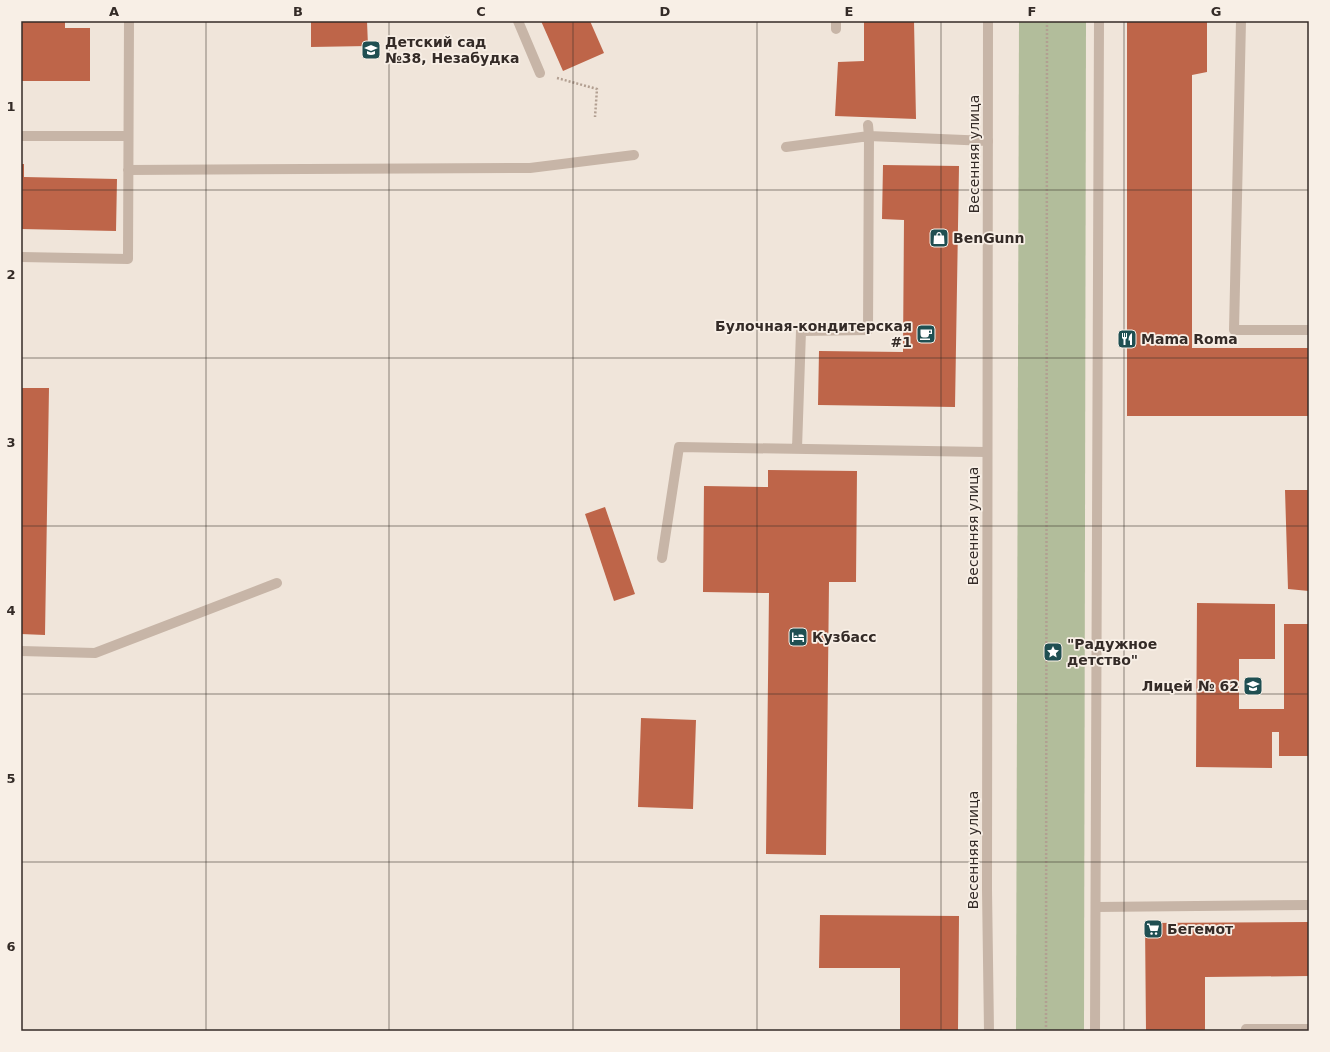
<svg xmlns="http://www.w3.org/2000/svg" width="1330" height="1052" viewBox="0 0 1330 1052" font-family="'DejaVu Sans',sans-serif">
<style>
.green{fill:#b2bd9b}
.building{fill:#be6549}
.lines{fill:none;stroke-linecap:round;stroke-linejoin:round}
.path{stroke:#b29f91;stroke-width:2.5;stroke-dasharray:2 2;stroke-linecap:butt}
.service{stroke:#c7b5a7;stroke-width:10}
.minor{stroke:#c7b5a7;stroke-width:10}
.grid{fill:none;stroke:#342b27;stroke-width:1;stroke-opacity:0.55}
.labels{text-anchor:middle;dominant-baseline:central;stroke-width:3.5;stroke-linejoin:round;paint-order:stroke}
.poi-label{font-size:14px;font-weight:bold;fill:#342b27;stroke:#f8efe6;text-anchor:start}
.street-label{font-size:14px;fill:#342b27;stroke:#f8efe6}
.neatline{fill:none;stroke:#342b27;stroke-width:1.5}
.grid-label{font-size:13px;text-anchor:middle;font-weight:bold;fill:#342b27}
</style>
<rect width="100%" height="100%" fill="#f0e5da"/>
<path class="green" d="M1019,21H1086L1084,1031H1016Z"/>
<path class="building" d="M21,21H65V28H90V81H21Z
M311,21H367L368,46L311,47Z
M541,21H590L604,53L563,71Z
M864,21H914L916,119L835,116L838,62L864,61Z
M1127,21H1207V72L1192,75V348H1309V416H1127Z
M21,164H24V177L117,179L116,231L21,229Z
M883,165L959,166L955,407L818,405L819,351L903,352L904,220L882,219Z
M21,388H49L45,635L21,634Z
M768,470L857,471L856,582H829L826,855L766,854L769,593L703,592L704,486L768,487Z
M1285,490H1309V591L1288,589Z
M605,507L635,594L614,601L585,514Z
M1197,603L1275,604V659H1239V709H1284V624H1309V756H1279V732H1272V768L1196,767Z
M641,718L696,720L693,809L638,807Z
M820,915L959,916L958,1031H900V968H819Z
M1309,922V976L1205,977V1031H1146L1145,923Z"/>
<g class="lines">
<path class="path" d="M557,78L597,89L595,117
M1046,1031L1047,21"/>
<path class="service" d="M518,21L540,73
M836,21V29
M1241,21L1234,330H1309
M21,136H128
M786,147L869,136L988,141
M128,170L530,168L634,155
M21,257L128,259L129,21
M797,448L801,331L868,330L869,136L868,125
M662,558L679,447L987,452
M21,651L95,653L277,583
M1096,907L1309,905
M1246,1031V1029H1309"/>
<path class="minor" d="M988,21L987,890L989,1031
M1095,1031L1099,21"/>
</g>
<path class="grid" d="M206,21V1031M389,21V1031M573,21V1031M757,21V1031M941,21V1031M1124,21V1031M21,190H1309M21,358H1309M21,526H1309M21,694H1309M21,862H1309"/>
<defs>
<g id="school-square" transform="scale(1)"><rect x="-9" y="-9" width="18" height="18" rx="4" fill="#1f4f52" stroke="#f8efe6"/><path d="M0-5L7-2L0 1L-7-2ZM-4 1L0 2.5L4 1V4Q0 6-4 4Z" fill="#fff"/></g>
<g id="shop-square" transform="scale(1)"><rect x="-9" y="-9" width="18" height="18" rx="4" fill="#1f4f52" stroke="#f8efe6"/><path d="M-5-2.5h2.3a2.7 3.5 0 0 1 5.4 0H5L5.5 6h-11ZM-1.5-2.5h3a1.5 2.3 0 0 0-3 0Z" fill="#fff"/></g>
<g id="cafe-square" transform="scale(1)"><rect x="-9" y="-9" width="18" height="18" rx="4" fill="#1f4f52" stroke="#f8efe6"/><path d="M-5.5-4.5H6V0H3Q3 3.5 0 3.5H-2.5Q-5.5 3.5-5.5 0ZM3-3.2v2h1.7v-2ZM-6 4.5H4V6H-6Z" fill="#fff"/></g>
<g id="restaurant-square" transform="scale(1)"><rect x="-9" y="-9" width="18" height="18" rx="4" fill="#1f4f52" stroke="#f8efe6"/><path d="M-5-6h1v4h1v-4h1v4h1v-4h1v5L-1.5 .5V6h-2V.5L-5-1ZM5-6V6H3V1.5H1.5Q1.5-4 5-6Z" fill="#fff"/></g>
<g id="hotel-square" transform="scale(1)"><rect x="-9" y="-9" width="18" height="18" rx="4" fill="#1f4f52" stroke="#f8efe6"/><path d="M-6-4.5h1.5V1H6V5H4.5V3h-9V5H-6ZM-4 0a1.8 1.8 0 1 1 3.6 0ZM.5 0V-2.5h3Q6-2.5 6 0Z" fill="#fff"/></g>
<g id="sight-square" transform="scale(1)"><rect x="-9" y="-9" width="18" height="18" rx="4" fill="#1f4f52" stroke="#f8efe6"/><path d="M0-6L1.8-2.2L6-1.7L2.9 1.2L3.7 5.4L0 3.3L-3.7 5.4L-2.9 1.2L-6-1.7L-1.8-2.2Z" fill="#fff"/></g>
<g id="supermarket-square" transform="scale(1)"><rect x="-9" y="-9" width="18" height="18" rx="4" fill="#1f4f52" stroke="#f8efe6"/><path d="M-6-5.5h2.5l.6 2H6L4.5 2H-2.5L-4.4-4H-6ZM-1.5 3.2a1.3 1.3 0 1 0 .1 0ZM3 3.2a1.3 1.3 0 1 0 .1 0Z" fill="#fff"/></g>
</defs>
<g fill-rule="evenodd">
<use href="#school-square" x="371" y="50"/>
<use href="#shop-square" x="939" y="238"/>
<use href="#cafe-square" x="926" y="334"/>
<use href="#restaurant-square" x="1127" y="339"/>
<use href="#hotel-square" x="798" y="637"/>
<use href="#sight-square" x="1053" y="652"/>
<use href="#school-square" x="1253" y="686"/>
<use href="#supermarket-square" x="1153" y="929"/>
</g>
<g class="labels">
<g class="poi-label">
<text x="385" y="42">Детский сад<tspan x="385" dy="16">№38, Незабудка</tspan></text>
<text x="953" y="238">BenGunn</text>
<text x="912" y="326" text-anchor="end">Булочная-кондитерская<tspan x="912" dy="16">#1</tspan></text>
<text x="1141" y="339">Mama Roma</text>
<text x="812" y="637">Кузбасс</text>
<text x="1067" y="644">"Радужное<tspan x="1067" dy="16">детство"</tspan></text>
<text x="1239" y="686" text-anchor="end">Лицей № 62</text>
<text x="1167" y="929">Бегемот</text>
</g>
<g class="street-label">
<text transform="translate(974 154) rotate(-90)">Весенняя улица</text>
<text transform="translate(973 526) rotate(-90)">Весенняя улица</text>
<text transform="translate(973 850) rotate(-90)">Весенняя улица</text>
</g>
</g>
<rect width="1330" height="1052" fill="none" stroke="#f8efe6" stroke-width="44"/>
<rect x="22" y="22" width="1286" height="1008" class="neatline"/>
<g class="grid-label">
<text x="114" y="16">A</text>
<text x="298" y="16">B</text>
<text x="481" y="16">C</text>
<text x="665" y="16">D</text>
<text x="849" y="16">E</text>
<text x="1032" y="16">F</text>
<text x="1216" y="16">G</text>
<text x="11" y="111">1</text>
<text x="11" y="279">2</text>
<text x="11" y="447">3</text>
<text x="11" y="615">4</text>
<text x="11" y="783">5</text>
<text x="11" y="951">6</text>
</g>
</svg>
